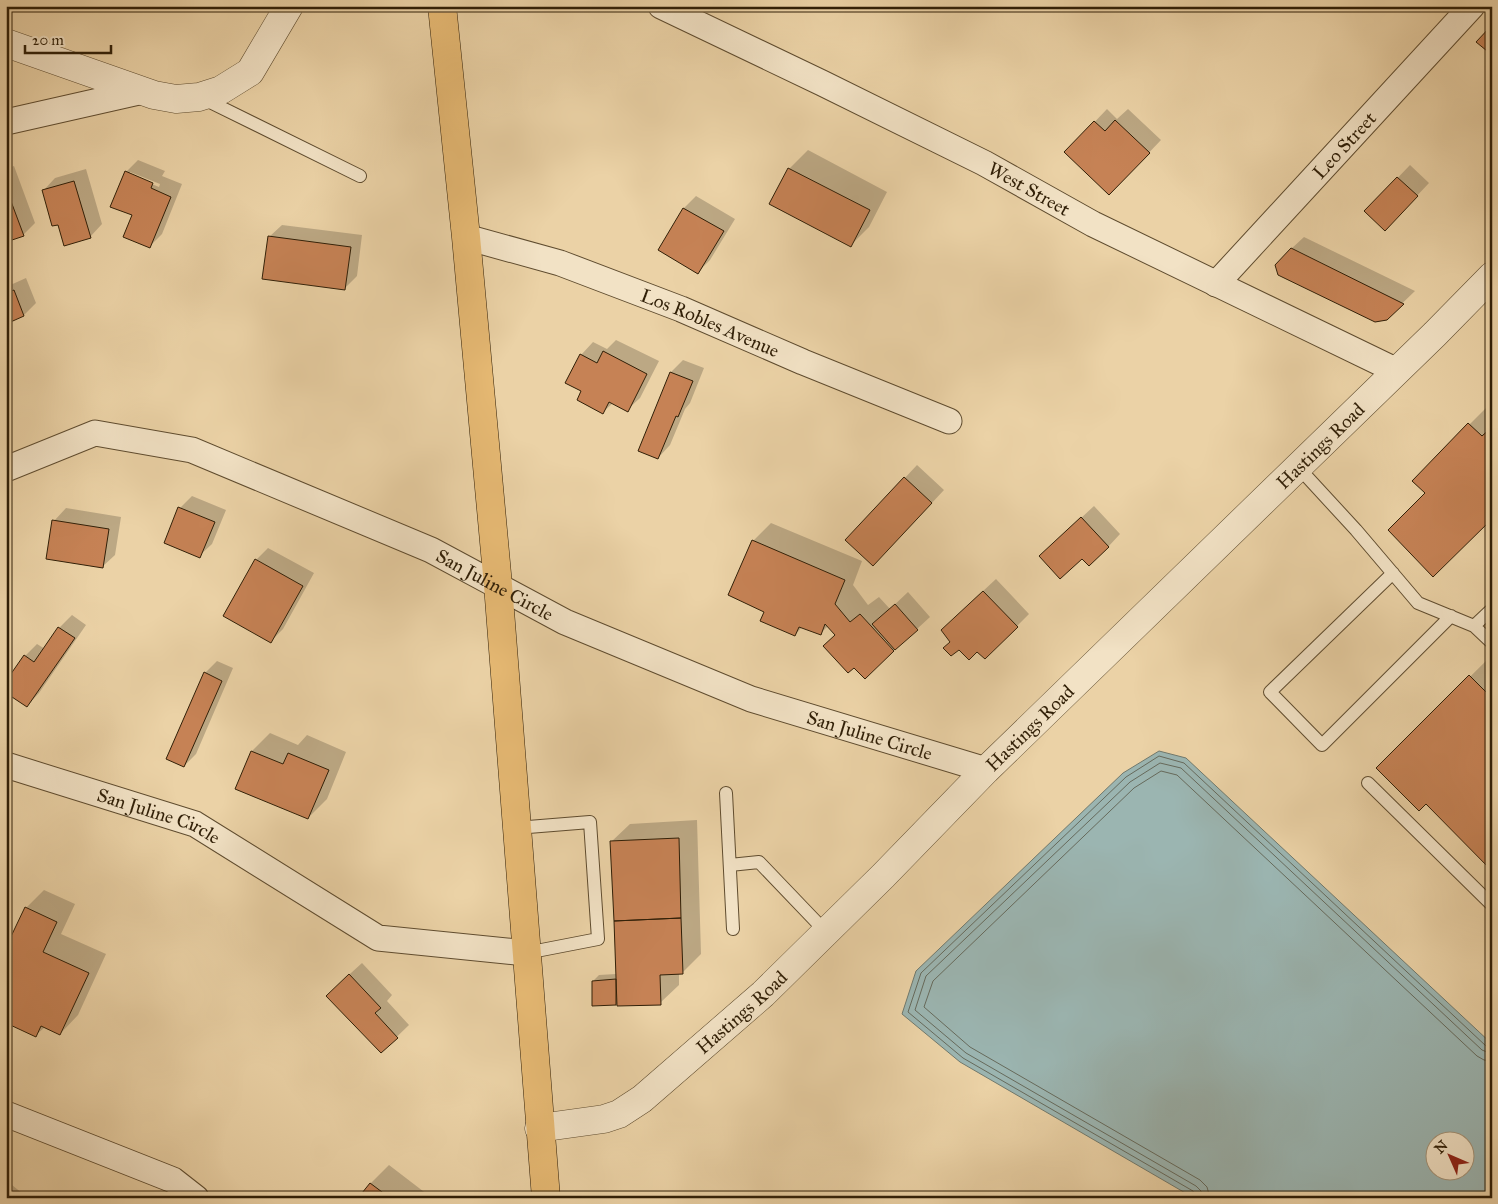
<svg xmlns="http://www.w3.org/2000/svg" width="1498" height="1204" viewBox="0 0 1498 1204" font-family="'IM FELL Great Primer',serif">
<style>
.water{fill:#9bb5b1;stroke:#70796d;fill-rule:evenodd}
.shadow{fill:#0003;fill-rule:evenodd}
.lines{fill:none;stroke-linecap:round;stroke-linejoin:round}
.shore{stroke:#666a5c;stroke-width:1}
.building{fill:#c68255;stroke:#301f07}
.service-casing{stroke:#5f4c2f;stroke-width:14}
.minor-casing{stroke:#5f4c2f;stroke-width:27}
.tertiary-casing{stroke:#5f4c2f;stroke-width:29}
.trunk-casing{stroke:#301f07;stroke-width:29}
.service{stroke:#f2e2c5;stroke-width:12}
.minor{stroke:#f2e2c5;stroke-width:25}
.tertiary{stroke:#f2e2c5;stroke-width:28}
.trunk{stroke:#e6b973;stroke-width:28}
.labels{text-anchor:middle;dominant-baseline:central;stroke-width:4.5;stroke-linejoin:round;paint-order:stroke}
.street-label{font-size:19px;fill:#301f07;stroke:#f2e2c5}
</style>
<rect width="100%" height="100%" fill="#ebd2a6"/>
<filter id="stains"><feTurbulence type="fractalNoise" baseFrequency=".004" numOctaves="4"/><feColorMatrix values="0 0 0 0 .2 0 0 0 0 .09 0 0 0 0 .02 0 0 0 .5 -.17"/></filter>
<radialGradient id="worn" r=".72"><stop offset=".6" stop-color="#630" stop-opacity="0"/><stop offset="1" stop-color="#630" stop-opacity=".3"/></radialGradient>
<path class="water" d="M1159,751L1186,758L1492,1044V1198H1194L960,1062L902,1014L916,971L1123,773ZM1436,1142H1466V1172H1436Z"/>
<path class="shadow" d="M1107,109L1117,119L1128,109L1161,140L1122,181L1066,152Z
M808,150L887,192L869,227L851,245L789,169Z
M138,160L165,171L162,176L182,184L162,234L150,246L134,215L126,172ZM130,172L160,184L159,187L130,175Z
M1410,165L1429,183L1397,217L1366,211Z
M14,166L35,223L23,235L6,241V169Z
M86,169L102,224L90,237L58,223L43,191L55,178Z
M696,196L735,219L710,260L698,272L660,249L684,208Z
M282,225L362,235L357,276L344,289L269,237Z
M1304,237L1415,291L1386,319L1291,249Z
M26,278L36,303L24,315L6,323V287Z
M616,340L659,361L640,398L627,410L613,403L603,412L583,391L567,382L581,355L593,342L607,349Z
M683,360L704,368L690,403L685,409L670,445L658,458L639,450L671,372Z
M1492,402V518L1426,493L1413,481Z
M917,465L944,490L885,553L847,540Z
M192,496L226,510L212,544L199,556L180,508Z
M1094,506L1120,534L1108,547L1053,544Z
M66,508L121,517L115,555L102,567L54,521Z
M771,523L862,561L853,585L868,605L879,597L890,609L908,592L930,617L865,677L836,634L828,626L820,634L802,627L795,635L766,612L753,541Z
M268,548L314,573L283,629L271,641L256,560Z
M996,579L1029,614L1017,626L977,650L952,641L954,618Z
M6,586H8L9,604L6,606Z
M72,615L86,625L39,693L27,706L25,656L37,644L45,649L59,628Z
M1492,655V870L1426,802L1378,768Z
M217,661L233,668L196,754L184,766L205,673Z
M270,733L298,745L307,735L346,752L327,799L308,818L252,751Z
M697,820L701,954L683,972L679,973V985L660,1003L594,1005L593,981L599,975L616,974L611,842L630,824Z
M44,890L75,904L61,934L106,954L78,1015L60,1034L45,1027L36,1035L26,908Z
M362,963L392,995L387,1001L409,1025L381,1052L340,983Z
M389,1165L432,1198H360L371,1183Z
M12,1185L28,1198H6V1191Z"/>
<g class="lines">
<path class="shore" d="M1196,1198L1193,1191L963,1058L908,1012L921,973L1126,777L1159,756L1184,763L1486,1046L1492,1047
M1202,1198L1201,1191L1196,1186L966,1053L915,1010L926,976L1130,782L1160,763L1181,768L1482,1050L1492,1054
M1210,1198L1207,1187L1200,1180L970,1047L924,1007L933,981L1134,788L1161,771L1177,775L1477,1056L1484,1060L1492,1061"/>
</g>
<path class="building" d="M1492,25V55L1476,42Z
M1115,120L1150,153L1109,195L1064,152L1094,121L1105,131Z
M788,168L870,210L851,247L769,204Z
M125,171L153,183L151,188L171,197L150,248L123,237L132,215L110,207Z
M1397,177L1418,196L1385,231L1364,211Z
M74,181L91,238L64,246L58,225L52,226L42,190Z
M6,188L24,236L6,242Z
M683,208L724,231L698,274L658,250Z
M268,236L351,247L345,290L262,279Z
M1291,248L1404,304L1387,320L1375,322L1278,275L1275,265Z
M14,290L24,316L6,324V293Z
M603,351L647,374L628,412L609,402L603,414L577,400L581,391L565,383L580,354L597,363Z
M670,372L693,381L678,417L676,416L658,459L638,451Z
M1468,423L1482,436L1492,427V519L1433,577L1388,530L1425,493L1412,481Z
M904,477L932,503L873,566L845,540Z
M178,507L215,522L200,558L164,543Z
M1081,517L1109,547L1089,566L1082,559L1060,579L1039,556Z
M52,520L109,529L103,568L46,559Z
M752,540L845,580L835,604L850,622L860,614L894,651L865,679L854,668L848,673L823,646L835,635L825,624L821,635L799,627L795,636L760,621L764,612L728,595Z
M255,559L303,586L271,643L223,616Z
M983,591L1018,627L985,659L977,652L969,660L959,650L951,656L943,648L950,642L941,630Z
M895,604L918,630L895,650L872,624Z
M58,627L75,638L27,707L6,693V681L24,655L34,662Z
M204,672L222,681L184,767L166,759Z
M1469,675L1492,698V871L1426,804L1419,811L1376,768Z
M251,751L283,764L288,753L329,770L308,819L235,789Z
M679,838L681,918L614,921L610,841Z
M25,907L57,922L43,952L89,973L60,1035L41,1026L36,1037L6,1023V947Z
M681,918L683,974L660,975L661,1005L617,1006L614,921Z
M349,974L381,1008L375,1013L398,1038L381,1053L326,996Z
M616,979V1005L592,1006V981Z
M370,1183L390,1198H358Z"/>
<g class="lines">
<g class="service-casing">
<path id="service" d="M204,99L360,176
M1298,467L1356,530L1418,603L1474,626L1492,609
M1393,573L1270,692L1322,745L1451,616
M1474,626L1492,643
M1368,783L1491,904
M726,793L733,929
M516,828L590,822L598,939L526,953
M730,865L759,862L826,932"/>
</g>
<g class="minor-casing">
<g id="minor">
<path id="s1" d="M661,6L822,83L984,163L1093,224L1397,371"/>
<path d="M6,122L143,91"/>
<path id="s2" d="M466,237L560,263L681,309L803,362L949,421"/>
<path id="s3" d="M1216,284L1472,6"/>
<path id="s4" d="M6,469L95,433L192,450L431,550L565,622L751,699L986,770"/>
<path id="s5" d="M6,765L195,824L378,938L526,953"/>
<path d="M6,1114L173,1180L196,1198"/>
</g>
</g>
<g class="tertiary-casing">
<g id="tertiary">
<path d="M6,43L154,95L176,99L199,97L221,90L250,72L289,6"/>
<path id="s6" d="M539,1128L604,1119L619,1114L642,1099L763,994L883,876L986,770L1435,334L1492,276"/>
</g>
</g>
<g class="trunk-casing">
<path id="trunk" d="M442,6L466,237L498,585L546,1198"/>
</g>
<use href="#service" class="service"/>
<use href="#minor" class="minor"/>
<use href="#tertiary" class="tertiary"/>
<use href="#trunk" class="trunk"/>
</g>
<g class="labels">
<g class="street-label">
<text stroke="none"><textPath href="#s3" startOffset="189">Leo Street</textPath></text>
<text stroke="none"><textPath href="#s1" startOffset="411">West Street</textPath></text>
<text stroke="none"><textPath href="#s2" startOffset="259">Los Robles Avenue</textPath></text>
<text stroke="none"><textPath href="#s6" startOffset="1051">Hastings Road</textPath></text>
<text stroke="none"><textPath href="#s4" startOffset="526">San Juline Circle</textPath></text>
<text stroke="none"><textPath href="#s6" startOffset="646">Hastings Road</textPath></text>
<text stroke="none"><textPath href="#s4" startOffset="931">San Juline Circle</textPath></text>
<text stroke="none"><textPath href="#s5" startOffset="161">San Juline Circle</textPath></text>
<text stroke="none"><textPath href="#s6" startOffset="241">Hastings Road</textPath></text>
</g>
</g>
<rect width="1498" height="1204" fill="none" stroke="#ebd2a6" stroke-width="25"/>
<rect x="8" y="8" width="1483" height="1189" fill="none" stroke="#301f07" stroke-width="2.5"/>
<rect x="12" y="12" width="1473" height="1179" fill="none" stroke="#301f07"/>
<g transform="translate(1450 1156) rotate(315)"><circle r="24" fill="#f2e2c5" stroke="#a49479"/>
<path d="M0-4L9 19L0 12L-9 19Z" fill="#8f2418"/>
<text y="-8" font-size="14" font-weight="bold" text-anchor="middle" fill="#301f07">N</text>
</g>
<path d="M25 45v8h86v-8" fill="none" stroke="#301f07" stroke-width="2.5"/>
<text x="32" y="45" font-size="15" fill="#301f07" stroke="#f2e2c5" stroke-width="4" paint-order="stroke">20 m</text>
<rect width="100%" height="100%" filter="url(#stains)"/>
<rect width="100%" height="100%" fill="url(#worn)"/>
</svg>
